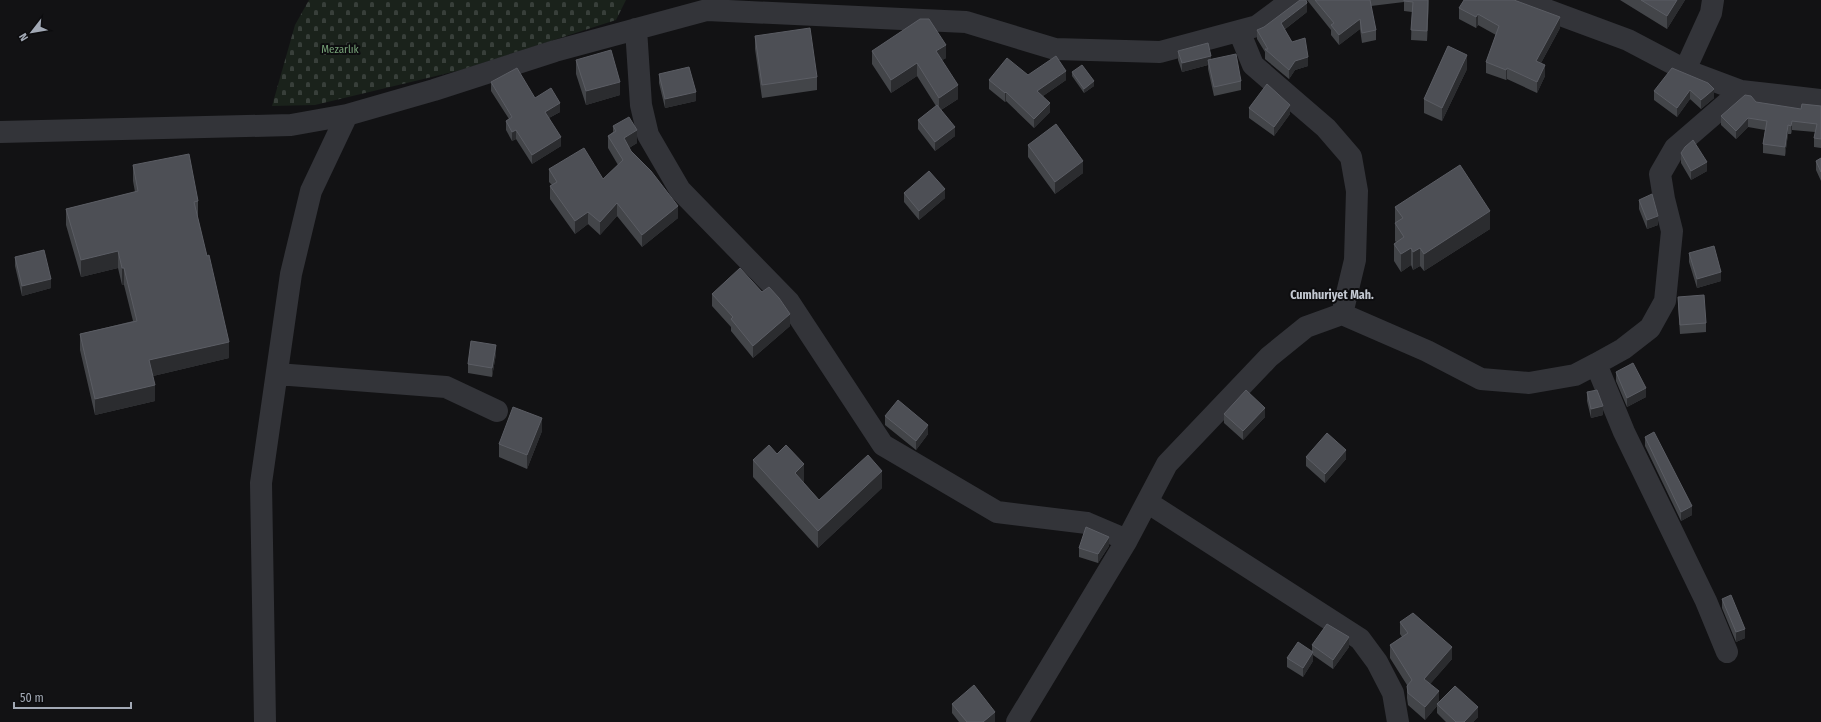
<svg xmlns="http://www.w3.org/2000/svg" width="1821" height="722" viewBox="0 0 1821 722" font-family="'Fira Sans Condensed',sans-serif">
<style>
.cemetery{fill:url(#cemetery-stones)}
.lines{fill:none;stroke-linecap:round;stroke-linejoin:round}
.minor{stroke:#333439;stroke-width:22}
.wall{fill:#434549}
.shaded-wall{fill:#2b2c2f}
.building{fill:#4d4f55;stroke:#5b5d64}
.labels{text-anchor:middle;dominant-baseline:central;stroke-width:4;stroke-linejoin:round;paint-order:stroke}
.park-label{font-size:11px;fill:#77a278;stroke:#0d0d0f}
.neighbourhood-label{font-size:12px;font-weight:bold;fill:#c3c8d1;stroke:#0d0d0f}
</style>
<defs>
<pattern id="cemetery-stones" width="16" height="16" patternUnits="userSpaceOnUse"><rect width="16" height="16" fill="#1a221b"/><path d="M2 7V4a2 2 0 0 1 4 0v3zM10 15v-3a2 2 0 0 1 4 0v3z" fill="#383f3a"/></pattern>
</defs>
<rect width="100%" height="100%" fill="#121214"/>
<path class="cemetery" d="M309,0H626L616,20L461,70L315,105L272,106L295,25Z"/>
<g class="lines">
<path class="minor" d="M1520,0L1628,40L1685,70L1741,91L1821,100
M636,29L641,105L648,135L680,190L789,302L883,445L997,512L1087,523L1127,540
M1239,31L1253,65L1326,128L1351,157L1357,191L1355,260L1342,314
M1685,70L1711,13L1713,0
M0,132L291,125L347,115L434,90L555,51L707,10L966,22L1055,49L1160,52L1257,26L1292,0
M1596,364L1624,432L1706,601L1727,652
M277,374L446,387L497,411
M1147,502L1360,639L1377,662L1393,693L1398,722
M265,722L261,483L291,274L311,191L347,115
M1017,722L1127,540L1167,464L1269,357L1306,327L1342,314L1427,351L1481,379L1529,383L1575,375L1596,364L1623,349L1650,328L1665,301L1672,231L1664,199L1660,174L1675,148L1741,91"/>
</g>
<path class="wall" d="M1307,0H1429L1427,41L1411,40L1412,12L1404,11V2L1371,6L1376,30V40L1362,43L1360,29L1339,45L1331,35V30Z
M1620,0H1685L1667,29Z
M1459,8L1560,28L1541,63L1545,76L1537,93L1507,79L1506,80L1486,73V62L1496,35L1478,25L1476,28L1459,19Z
M1307,12L1284,30L1308,66L1295,70L1289,79L1265,59V52L1257,39V30Z
M755,36L817,77V90L762,98L755,49Z
M872,51L946,58L942,60L958,99L941,110L955,136L935,151L918,129V120L936,106L917,76L891,93L872,64Z
M1178,51L1211,59L1241,81V90L1214,96L1208,69V65L1182,72L1178,60Z
M576,60L620,95L586,105L576,74Z
M1467,69L1442,121L1424,113V99Z
M1072,72L1094,86L1084,93L1072,76Z
M659,74L696,101L665,108L659,83Z
M1028,75L1066,80L1043,96L1050,112L1034,128L1006,101L1005,102L989,89V80Z
M491,82L535,98L560,112L549,118L561,146L532,164L516,139L512,141L506,130V121L509,119L491,91Z
M1714,89V98L1701,109L1690,99L1677,117L1654,100V91Z
M1756,102L1801,109L1821,106V148L1814,147V138L1815,132L1792,130L1791,134H1788L1785,156L1763,153V144L1765,130L1748,127L1736,139L1721,125V116Z
M1249,108L1290,114L1274,136L1249,118Z
M613,126L637,143L629,148L678,218L642,247L617,216L600,235L588,224L575,234L550,199V186L552,185L549,182V169L603,179L618,165L608,148V136L613,132Z
M1028,145L1083,173L1055,194L1028,157Z
M1681,153L1707,171L1691,180L1681,163Z
M1821,158V181L1816,170V161Z
M133,165L198,201V218L229,358L153,376L155,401L95,415L80,350V334L133,321L124,285H122L118,268L81,277L66,225V209L135,192L133,181Z
M904,193L945,198L919,220L904,202Z
M1639,200L1658,225L1647,229L1639,209Z
M1395,207L1490,229L1424,271L1420,266L1413,270L1411,265L1401,272L1394,261V244L1396,242L1395,241Z
M1689,253L1721,281L1697,288L1689,262Z
M15,257L51,288L22,296L15,266Z
M712,294L790,326L753,358L731,331V327L712,306Z
M1678,297L1706,323V332L1680,334L1678,306Z
M496,354L492,377L468,373V364Z
M1616,372L1646,397L1627,407L1616,381Z
M1587,392L1603,415L1591,418L1587,401Z
M1224,414L1265,417L1243,440L1224,423Z
M885,416L928,434L916,450L885,425Z
M542,431L527,469L499,457V444Z
M1645,437L1692,515L1681,521L1645,446Z
M1306,457L1346,459L1325,483L1306,466Z
M753,460L804,482H803L819,500L882,488L818,548L753,477Z
M1109,546L1098,563L1079,557V548Z
M1722,599L1745,638L1736,642L1722,608Z
M1400,622L1452,659L1430,684L1439,702L1478,717L1473,722H1446L1437,713V706L1425,720L1408,705L1407,698V685L1390,658V645L1402,637L1400,634Z
M1312,645L1349,647L1333,669L1313,655V661L1303,677L1287,667V658L1312,651Z
M952,704L995,721L994,722H959L952,713Z"/>
<path class="shaded-wall" d="M1428,0H1429L1427,41V31Z
M1677,0H1685L1667,29V16Z
M1307,3V12L1281,32V23Z
M1478,14V25L1476,28V17Z
M1560,17V28L1536,72V61Z
M1360,19V29L1339,45V35Z
M946,45V58L936,64V51Z
M1467,55V69L1442,121V108Z
M1211,56V65L1208,60V65L1182,72V63Z
M1308,57V66L1295,70L1289,79V70L1295,61Z
M917,63V76L891,93V80Z
M1545,65V76L1537,93V82Z
M1507,68V79L1506,80V70Z
M1066,71V80L1037,100V91Z
M1094,81V86L1084,93V89Z
M620,82V95L586,105V91Z
M958,85V99L939,111V98Z
M1714,89V98L1701,109V100Z
M1690,90V99L1677,117V108Z
M696,92V101L665,108V99Z
M1006,92V101L1005,102V93Z
M560,103V112L545,120V112Z
M1050,103V112L1034,128V119Z
M1290,105V114L1274,136V127Z
M1748,118V127L1736,139V131Z
M1792,121V130L1791,134V126Z
M1788,125V134L1785,156V147Z
M955,127V136L935,151V142Z
M516,130V139L512,141V132Z
M637,130V143L624,151V138Z
M561,137V146L532,164V155Z
M1083,161V173L1055,194V182Z
M1707,162V171L1691,180V171Z
M945,189V198L919,220V211Z
M617,203V216L600,235V222Z
M678,206V218L642,247V235Z
M1490,211V229L1424,271V254Z
M588,212V224L575,234V221Z
M1658,216V225L1647,229V220Z
M1411,248V265L1401,272V254Z
M1420,248V266L1413,270V252Z
M118,251V268L81,277V260Z
M122,268H124V285H122Z
M1721,272V281L1697,288V279Z
M51,279V288L22,296V286Z
M790,314V326L753,358V346Z
M229,342V358L149,377V360Z
M496,345V354L492,377V368Z
M155,385V401L95,415V399Z
M1646,388V397L1627,407V398Z
M1603,406V415L1591,418V409Z
M1265,408V417L1243,440V431Z
M542,418V431L527,469V455Z
M928,425V434L916,450V441Z
M1346,450V459L1325,483V474Z
M804,464V482L795,490V473Z
M882,471V488L818,548V531Z
M1692,506V515L1681,521V512Z
M1109,537V546L1098,563V554Z
M1745,629V638L1736,642V632Z
M1349,637V647L1333,669V660Z
M1452,647V659L1424,691V679Z
M1313,652V661L1303,677V668Z
M1439,691V703L1437,704V706L1425,720V707Z
M1478,707V717L1473,722H1464Z
M995,712V721L994,722H983Z"/>
<path class="building" d="M1300,0H1306L1307,3L1281,23L1292,42L1305,38L1308,57L1295,61L1289,70L1265,49H1268L1257,30L1264,27Z
M1315,0H1370L1376,30L1362,33L1360,19L1339,35L1331,25L1334,23Z
M1404,0H1428L1427,31L1411,30L1413,2L1404,1Z
M1464,0H1514L1560,17L1536,61L1545,65L1537,82L1507,68L1506,70L1486,62L1499,26L1478,14L1476,17L1459,8Z
M1641,0H1677L1667,16Z
M920,19H929L946,45L936,51L958,85L939,98L917,63L891,80L872,51Z
M810,28L817,77L762,85L755,36Z
M1208,43L1211,56L1182,63L1178,51Z
M1448,46L1467,55L1442,108L1424,99Z
M611,50L620,82L586,91L576,60Z
M1236,54L1241,81L1214,87L1208,60Z
M1056,56L1066,71L1037,91L1050,103L1034,119L1006,92L1005,93L989,80L1007,58L1028,75Z
M1082,65L1094,81L1084,89L1072,72Z
M689,67L696,92L665,99L659,74Z
M517,68L535,98L551,88L560,103L545,112L561,137L532,155L516,130L512,132L506,121L512,117L491,82Z
M1672,68L1708,83L1714,89L1701,100L1690,90L1677,108L1654,91Z
M1267,84L1290,105L1274,127L1249,108Z
M1745,95L1751,96L1756,102L1801,109L1802,104L1821,106V139L1814,138L1817,124L1792,121L1791,126L1788,125L1785,147L1763,144L1767,121L1748,118L1736,131L1721,116Z
M937,105L955,127L935,142L918,120Z
M629,117L637,130L624,138L631,151L651,171L678,206L642,235L617,203L600,222L588,212L575,221L550,186L557,182L549,169L584,148L603,179L623,160L608,136L616,131L613,126Z
M1056,124L1083,161L1055,182L1028,145Z
M1693,140L1707,162L1691,171L1681,153L1685,147Z
M189,154L198,201L194,202L207,256L209,255L229,342L149,360L155,385L95,399L80,334L137,321L124,268H122L118,251L81,260L66,209L138,191L133,165Z
M1821,158V172L1816,161Z
M1460,165L1490,211L1424,254L1420,248L1413,252L1411,248L1401,254L1394,244L1404,237L1395,223L1403,218L1395,207Z
M929,171L945,189L919,211L904,193Z
M1652,194L1658,216L1647,220L1639,200Z
M1714,246L1721,272L1697,279L1689,253Z
M44,250L51,279L22,286L15,257Z
M740,268L762,292L769,287L779,298L790,314L753,346L731,319L733,317L712,294Z
M1704,295L1706,323L1680,325L1678,297Z
M471,341L496,345L492,368L468,364Z
M1633,363L1646,388L1627,398L1616,372Z
M1246,390L1265,408L1243,431L1224,414Z
M1597,390L1603,406L1591,409L1587,392Z
M898,400L928,425L916,441L885,416Z
M513,407L542,418L527,455L499,444Z
M1654,432L1692,506L1681,512L1645,437Z
M1327,433L1346,450L1325,474L1306,457Z
M769,445L777,454L786,445L804,464L795,473L819,500L868,455L882,471L818,531L753,460Z
M1086,527L1109,537L1098,554L1079,548Z
M1731,595L1745,629L1736,632L1722,599Z
M1413,613L1452,647L1424,679L1439,691L1425,707L1408,693L1407,686L1412,680L1390,645L1408,633L1400,622Z
M1327,624L1349,637L1333,660L1312,645Z
M1298,642L1313,652L1303,668L1287,658Z
M974,685L995,712L983,722H967L952,704Z
M1455,686L1478,707L1464,722H1456L1437,704Z"/>
<g class="labels">
<g class="park-label">
<text x="340" y="49">Mezarlık</text>
</g>
<g class="neighbourhood-label">
<text x="1332" y="295">Cumhuriyet Mah.</text>
</g>
</g>
<g transform="translate(32 32) rotate(239)" stroke="#0d0d0f" stroke-width="3" paint-order="stroke">
<path d="M0-3L7 15L0 10L-7 15Z" fill="#a2a9b5"/>
<text y="-6" font-size="11" font-weight="bold" text-anchor="middle" fill="#a2a9b5">N</text>
</g>
<path d="M14 702v6h117v-6" fill="none" stroke="#a2a9b5" stroke-width="2"/>
<text x="20" y="702" font-size="12" fill="#a2a9b5" stroke="#0d0d0f" stroke-width="3" paint-order="stroke">50 m</text>
</svg>
